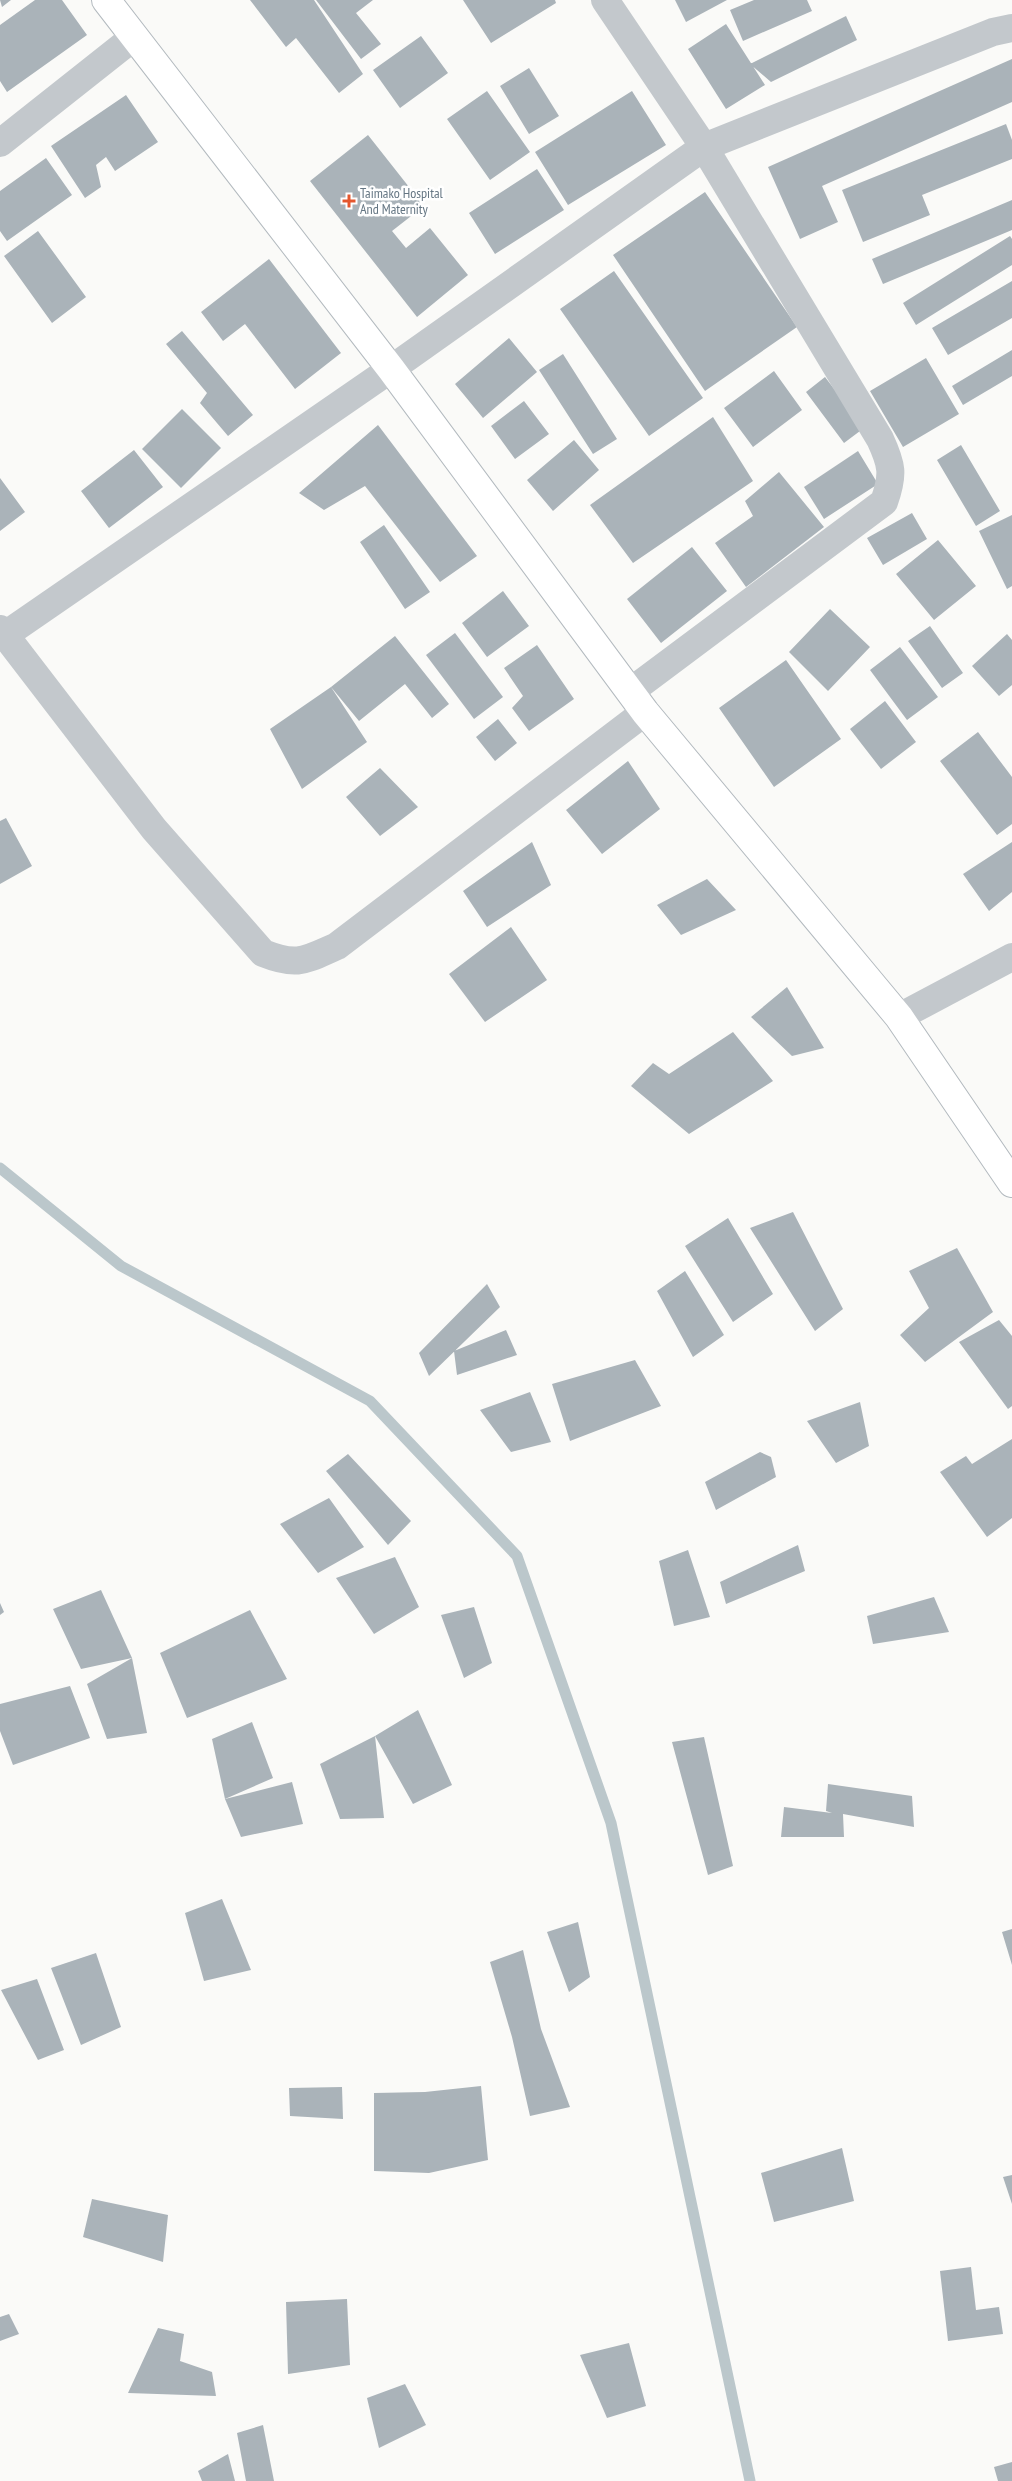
<svg xmlns="http://www.w3.org/2000/svg" width="1012" height="2481" viewBox="0 0 1012 2481" font-family="'PT Sans Narrow',sans-serif">
<style>
.lines{fill:none;stroke-linecap:round;stroke-linejoin:round}
.stream{stroke:#bbc7cb;stroke-width:11}
.building{fill:#aab3b9}
.secondary-casing{stroke:#b3babf;stroke-width:30}
.minor{stroke:#c3c8cc;stroke-width:28}
.secondary{stroke:#fff;stroke-width:28}
.poi-dot{fill:#e4572e;stroke:#fff;stroke-width:2}
.labels{text-anchor:middle;dominant-baseline:central;stroke-width:5;stroke-linejoin:round;paint-order:stroke}
.poi-label{font-size:14px;fill:#657683;stroke:#fff;text-anchor:start}
</style>
<rect width="100%" height="100%" fill="#fafaf8"/>
<g class="lines">
<path class="stream" d="M0,1168L121,1266L370,1401L517,1556L611,1823L750,2481"/>
</g>
<path class="building" d="M0,0H11L2,7Z
M35,0H62L87,35L7,92L0,81V25Z
M250,0H314L363,74L339,93L296,38L286,47Z
M316,0H373L356,13L381,44L361,59Z
M463,0H555L556,3L491,43Z
M675,0H727L686,22Z
M754,0H807L812,11L743,41L730,10Z
M846,16L857,40L771,82L750,64Z
M726,24L765,85L726,109L688,49Z
M421,36L448,73L400,108L373,70Z
M1012,59V102L822,186L838,222L800,239L768,167Z
M529,68L559,116L529,134L500,86Z
M487,91L530,152L490,180L447,119Z
M632,91L666,145L568,205L535,152Z
M126,95L158,142L115,171L106,157L96,165L101,187L85,198L51,146Z
M1006,124L1012,140V159L922,195L930,215L863,242L842,190Z
M368,135L424,206L392,231L406,248L430,228L468,275L417,317L310,181Z
M46,158L72,195L7,241L0,231V191Z
M537,169L564,210L495,254L469,213Z
M705,192L797,327L705,391L613,255Z
M1012,200V230L883,284L872,259Z
M38,231L86,297L52,323L4,256Z
M1010,236L1012,239V265L916,325L903,303Z
M269,259L341,353L295,389L245,324L223,341L201,312Z
M614,271L703,398L649,436L560,309Z
M1012,281V318L948,355L932,328Z
M182,331L253,415L228,436L200,403L207,393L166,344Z
M509,338L537,372L483,418L455,384Z
M1012,350V376L963,405L952,386Z
M563,354L617,439L593,454L539,370Z
M926,358L959,414L903,447L870,391Z
M774,371L802,410L753,447L724,408Z
M825,377L864,428L844,443L806,392Z
M524,401L549,434L515,459L491,426Z
M182,409L221,448L181,488L142,449Z
M713,417L753,481L633,563L590,505Z
M378,425L477,556L440,582L365,486L324,510L299,493Z
M574,440L599,470L553,511L527,480Z
M961,445L1000,511L976,526L937,460Z
M134,450L163,487L109,528L81,491Z
M858,451L878,484L824,519L804,487Z
M779,472L824,527L746,587L715,543L753,516L745,501Z
M0,478L25,512L0,531Z
M912,513L927,539L883,565L867,538Z
M1012,515V586L1007,589L979,531Z
M384,525L430,592L405,609L360,542Z
M938,540L976,586L934,620L896,574Z
M692,547L727,591L661,643L627,599Z
M503,591L529,626L487,657L462,623Z
M830,609L870,647L828,691L789,652Z
M930,626L963,673L942,688L908,641Z
M455,633L503,697L474,719L426,655Z
M1007,634L1012,640V685L999,696L972,666Z
M395,636L449,704L432,718L405,684L359,721L331,687L367,742L302,789L270,729L331,687Z
M537,645L574,699L529,731L512,708L523,696L504,668Z
M900,647L938,697L907,720L870,670Z
M786,660L841,739L774,787L719,708Z
M885,701L916,742L881,769L850,729Z
M498,719L517,743L495,761L476,737Z
M978,732L1012,777V824L997,835L940,761Z
M628,761L660,809L602,854L566,810Z
M380,768L418,807L380,836L346,797Z
M6,818L32,866L0,884V821Z
M532,842L551,885L487,927L463,891Z
M1012,842V892L989,911L963,874Z
M707,879L736,910L681,935L657,905Z
M511,927L547,980L485,1022L449,974Z
M787,987L824,1048L792,1056L751,1017Z
M733,1032L773,1081L689,1134L631,1086L653,1063L669,1074Z
M793,1212L843,1309L815,1331L750,1228Z
M728,1218L773,1294L733,1322L685,1246Z
M957,1248L993,1312L925,1362L900,1335L929,1308L909,1271Z
M685,1271L724,1335L693,1357L657,1291Z
M487,1284L500,1307L429,1376L419,1353Z
M999,1320L1012,1336V1406L1008,1409L959,1342Z
M506,1330L517,1355L457,1375L454,1351Z
M635,1360L661,1406L570,1441L552,1384Z
M530,1392L551,1442L511,1452L480,1410Z
M860,1402L869,1446L836,1463L807,1421Z
M1012,1439V1518L987,1537L940,1472L966,1456L972,1464Z
M760,1452L771,1457L776,1477L716,1510L705,1482Z
M348,1454L411,1521L388,1545L326,1471Z
M329,1498L364,1547L318,1573L280,1524Z
M798,1545L805,1571L726,1604L720,1582Z
M688,1550L710,1617L674,1626L659,1561Z
M395,1557L419,1607L374,1634L336,1578Z
M101,1590L132,1658L81,1669L53,1609Z
M934,1597L949,1632L873,1644L867,1616Z
M0,1603L4,1612L0,1615Z
M474,1607L492,1663L464,1678L441,1615Z
M250,1610L287,1679L187,1718L160,1653Z
M132,1658L147,1733L107,1739L87,1684Z
M70,1686L90,1738L13,1765L0,1731V1704Z
M418,1710L452,1785L413,1804L375,1736Z
M252,1722L273,1778L225,1799L292,1782L303,1824L241,1837L225,1799L212,1739Z
M375,1736L384,1818L340,1819L320,1764Z
M704,1737L733,1866L708,1875L672,1742Z
M828,1784L912,1796L914,1827L843,1814L844,1837H781L784,1807L832,1813L826,1811Z
M222,1899L251,1970L204,1981L185,1913Z
M578,1922L590,1977L569,1992L547,1932Z
M1012,1929V1965L1002,1932Z
M523,1950L541,2029L570,2107L530,2116L512,2037L490,1962Z
M96,1953L121,2027L81,2045L51,1968Z
M37,1979L64,2050L38,2060L1,1990Z
M481,2086L488,2160L429,2173L374,2171V2093L425,2092Z
M342,2087L343,2119L290,2116L289,2088Z
M842,2148L854,2201L774,2222L761,2173Z
M1012,2175V2204L1003,2177Z
M92,2199L168,2215L163,2262L83,2237Z
M971,2267L976,2310L999,2307L1003,2334L948,2341L940,2271Z
M347,2299L350,2365L288,2374L286,2302Z
M9,2314L19,2334L0,2341V2317Z
M158,2328L184,2334L180,2361L212,2372L216,2396L128,2393Z
M629,2343L646,2406L607,2418L580,2355Z
M405,2384L426,2425L379,2448L367,2398Z
M263,2425L274,2481H246L237,2433Z
M228,2454L235,2481H202L198,2471Z
M1012,2462V2481H998L994,2467Z"/>
<g class="lines">
<g class="secondary-casing">
<path id="secondary" d="M106,0L391,369L645,712L899,1017L1012,1183"/>
</g>
<path class="minor" d="M605,0L704,147L880,439C892,465 894,474 884,502L631,691
M0,143L134,37
M0,629L5,635L391,369L704,147L993,32L1012,28
M5,635L154,829L263,953C298,967 305,960 337,946L645,712
M899,1017L1012,957"/>
<use href="#secondary" class="secondary"/>
</g>
<path class="poi-dot" d="M346.5 193.5h5v5h5v5h-5v5h-5v-5h-5v-5h5z"/>
<g class="labels">
<g class="poi-label">
<text x="360" y="193">Taimako Hospital<tspan x="360" dy="16">And Maternity</tspan></text>
</g>
</g>
</svg>
